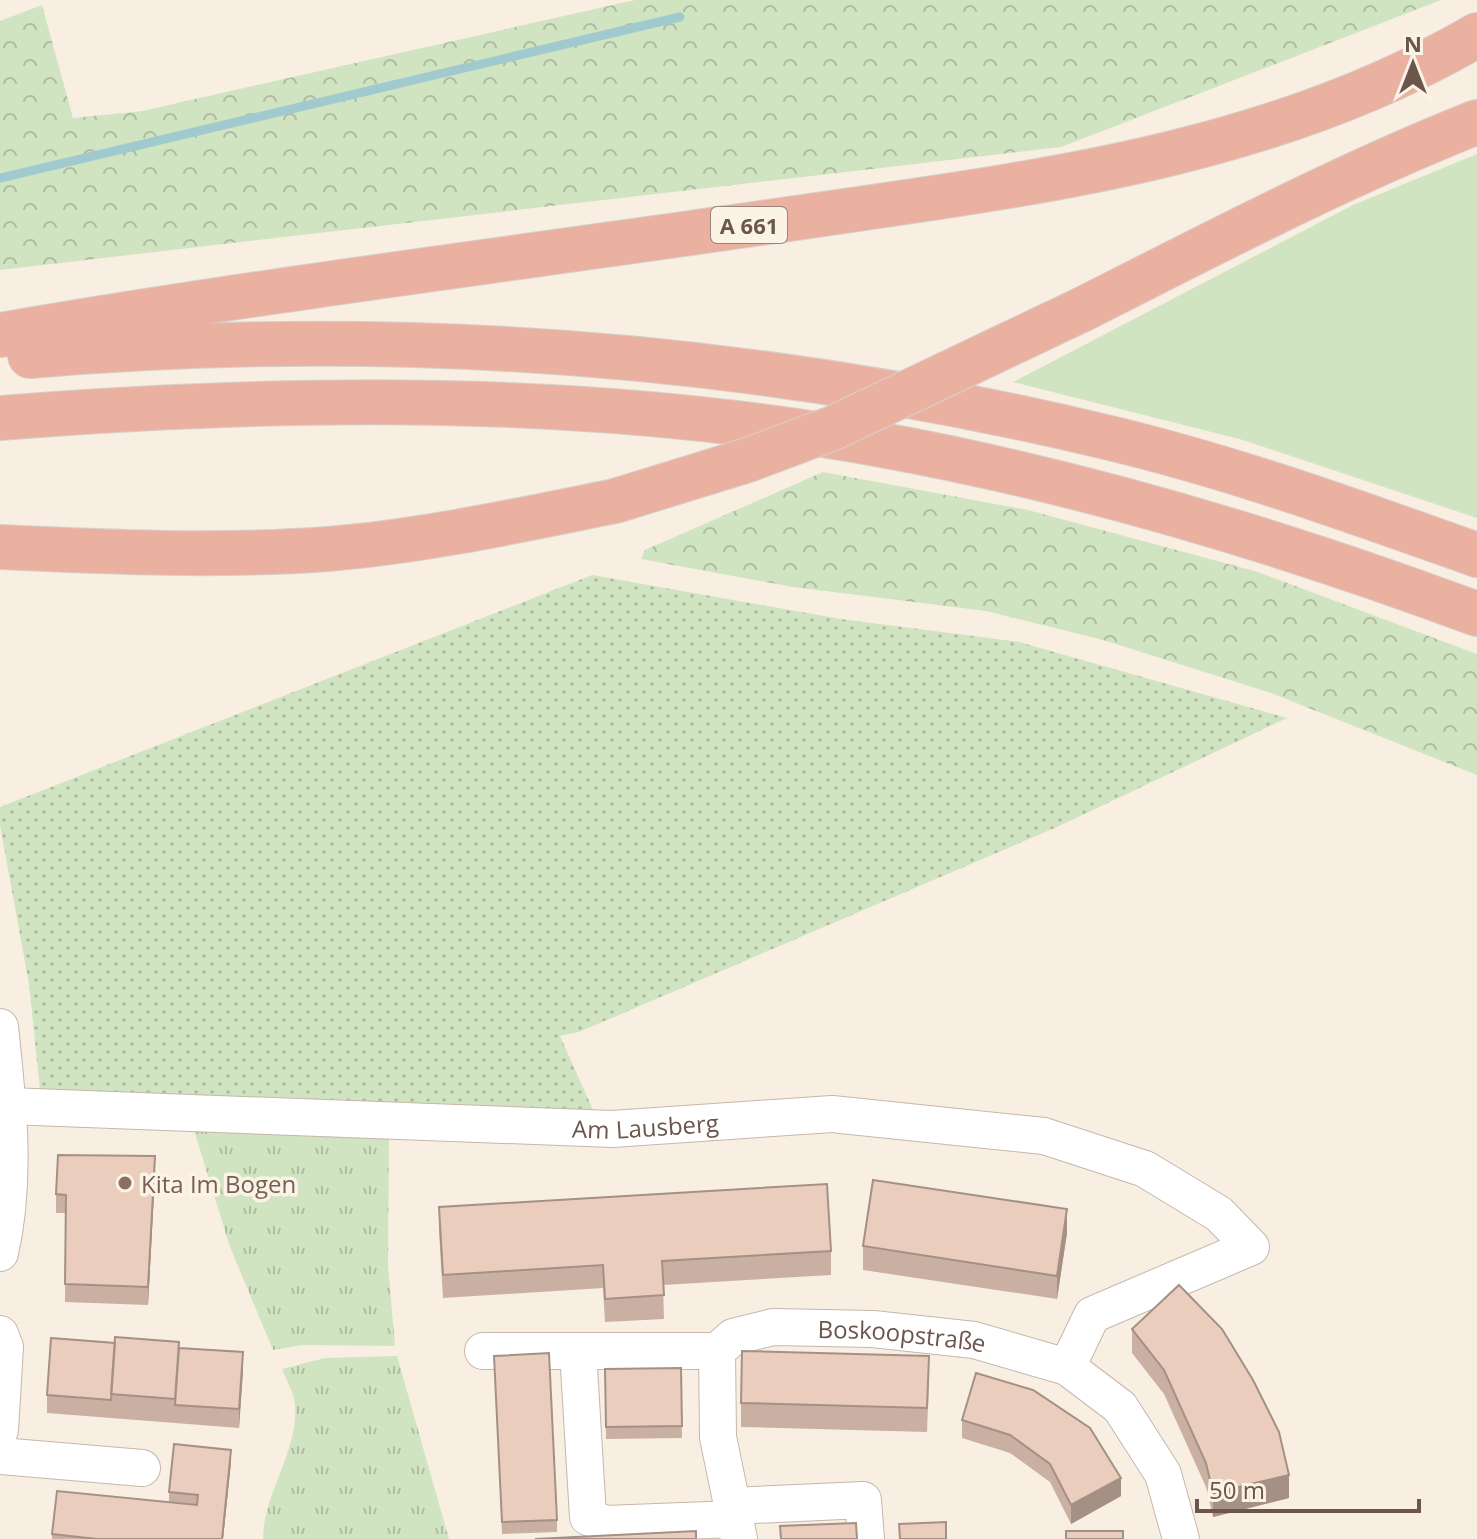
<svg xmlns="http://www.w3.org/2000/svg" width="1477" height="1539" viewBox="0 0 1477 1539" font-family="'Open Sans',sans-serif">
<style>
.grass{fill:#d1e4c2}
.forest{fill:url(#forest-crowns)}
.park{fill:url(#park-tufts)}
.garden{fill:url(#garden-dots)}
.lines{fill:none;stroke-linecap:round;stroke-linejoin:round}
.stream{stroke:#a1cacf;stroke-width:9}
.minor-casing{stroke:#c7b6ab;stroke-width:38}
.highway-casing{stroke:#d6d0cd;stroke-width:46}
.minor{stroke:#fff;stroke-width:36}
.highway{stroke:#ebb1a0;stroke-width:44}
.highway-bridge-casing{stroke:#d6d0cd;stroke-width:46;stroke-linecap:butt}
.highway-bridge{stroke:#ebb1a0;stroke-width:44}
.wall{fill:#c9b0a3}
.shaded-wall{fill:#a49084}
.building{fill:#eacdbd;stroke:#a49084;stroke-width:2}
.education-dot{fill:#8d6e63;stroke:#fcf3e7;stroke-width:3}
.labels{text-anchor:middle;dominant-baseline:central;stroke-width:7;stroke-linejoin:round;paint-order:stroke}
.shield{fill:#fcf3e7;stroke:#97857a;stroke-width:2}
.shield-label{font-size:22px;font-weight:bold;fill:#6c564c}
.street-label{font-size:24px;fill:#6c564c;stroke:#fcf3e7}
.education-label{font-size:24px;fill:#785e54;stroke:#fcf3e7;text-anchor:start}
</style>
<defs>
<pattern id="forest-crowns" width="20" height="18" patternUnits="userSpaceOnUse" patternTransform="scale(2)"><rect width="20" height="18" fill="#d1e4c2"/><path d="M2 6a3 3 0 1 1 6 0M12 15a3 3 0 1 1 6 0" fill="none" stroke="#aebca0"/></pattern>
<pattern id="park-tufts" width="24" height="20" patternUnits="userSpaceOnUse" patternTransform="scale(2)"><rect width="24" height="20" fill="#d1e4c2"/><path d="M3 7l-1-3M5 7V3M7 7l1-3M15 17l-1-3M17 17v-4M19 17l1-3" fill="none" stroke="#aebca0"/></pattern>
<pattern id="garden-dots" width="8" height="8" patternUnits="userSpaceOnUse" patternTransform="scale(2)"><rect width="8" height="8" fill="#d1e4c2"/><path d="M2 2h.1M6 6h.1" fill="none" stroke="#aebca0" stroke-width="1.8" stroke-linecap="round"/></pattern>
</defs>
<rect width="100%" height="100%" fill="#f8efe2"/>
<path class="grass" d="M1477,154V518L1243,440L1013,382L1353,205Z"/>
<path class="forest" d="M635,0H1441L1061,147L0,270V21L42,5L73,118L142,111Z
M823,472L1028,510L1258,572L1477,654V775L1271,693L1103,640L986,611L793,587L641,559L645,550Z"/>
<path class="park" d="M192,1124L389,1131L388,1265L395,1346L303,1345L273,1350L230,1247Z
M397,1356L449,1539H263C263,1493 299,1451 295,1404C294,1393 286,1379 282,1369L325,1358Z"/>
<path class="garden" d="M592,575L841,619L1019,642L1287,718L1057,827L579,1032L560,1036L598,1121L41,1099L29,984L0,825V807Z"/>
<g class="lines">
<path class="stream" d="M0,178L680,17"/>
<g class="minor-casing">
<g id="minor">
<path d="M0,1027C8,1102 17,1179 0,1253"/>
<path id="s1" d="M8,1106L612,1129L832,1114L1044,1136L1145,1169L1219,1214L1251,1247L1092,1315L1067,1367"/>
<path d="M0,1334L5,1347L0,1430"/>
<path d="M483,1351H717"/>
<path d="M578,1351L588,1517L605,1524L735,1519"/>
<path d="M0,1456L142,1468"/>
<path d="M732,1506L863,1500L866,1539"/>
<path id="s2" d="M739,1539L718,1437L717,1351L733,1337L773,1327L873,1329L974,1340L1067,1367L1120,1407L1163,1474L1181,1539"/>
</g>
</g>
<g class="highway-casing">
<path id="highway" d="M1081,310C1212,244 1341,176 1477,122
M0,335C255,291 512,259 768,222C1010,186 1262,161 1477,35
M30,356C393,325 756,353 1110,438C1235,468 1356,512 1477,555
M0,418C293,395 592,392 882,445C1086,482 1283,542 1477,614
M0,547C109,552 218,557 328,549C425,541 520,520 615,501"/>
</g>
<use href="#minor" class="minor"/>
<use href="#highway" class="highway"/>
<g class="highway-bridge-casing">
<path id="highway-bridge" d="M615,501L748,460L833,428L1081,310"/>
</g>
<use href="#highway-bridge" class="highway-bridge"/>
</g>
<path class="wall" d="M155,1174L148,1305L65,1302L66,1213H56V1194Z
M439,1207L831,1251V1275L663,1285L664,1319L605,1322L603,1288L443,1298L439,1231Z
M1067,1233L1057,1299L863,1270V1246Z
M1132,1329L1289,1498L1213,1517L1206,1487L1164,1394L1132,1353Z
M179,1348L243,1371L239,1428L47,1413V1395Z
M494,1356L557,1520V1532L502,1534Z
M681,1368L682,1438L606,1439L605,1369Z
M976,1373L1121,1496L1071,1524L1050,1482L1010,1453L962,1438V1420Z
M929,1379L927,1432L741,1427V1403Z
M231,1462L223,1539H52V1534L169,1502V1492Z"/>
<path class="shaded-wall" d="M155,1156V1174L148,1305V1287Z
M1067,1209V1233L1057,1299V1276Z
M243,1352V1371L239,1428V1409Z
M231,1450V1462L223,1539H222Z
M1289,1475V1498L1213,1517V1493Z
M1121,1478V1496L1071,1524V1505Z"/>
<path class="building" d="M58,1155L155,1156L148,1287L65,1284L66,1195L56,1194Z
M873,1180L1067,1209L1057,1276L863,1246Z
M827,1184L831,1251L662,1261L664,1295L605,1299L603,1265L443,1275L439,1207Z
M1179,1285L1222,1329L1253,1380L1279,1432L1289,1475L1213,1493L1206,1463L1164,1370L1132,1329Z
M115,1337L179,1342L175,1399L111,1394Z
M51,1338L115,1343L111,1400L47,1395Z
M179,1348L243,1352L239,1409L175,1405Z
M742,1351L929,1356L927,1408L741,1403Z
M549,1353L557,1520L502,1522L494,1356Z
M681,1368L682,1426L606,1427L605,1369Z
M976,1373L1033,1390L1090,1428L1121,1478L1071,1505L1050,1464L1010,1435L962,1420Z
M174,1444L231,1450L222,1539H97L52,1534L57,1491L197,1505L198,1495L169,1492Z
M946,1522V1539H900L899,1524Z
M856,1523L857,1539H781L780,1526Z
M696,1531V1539H535Z
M1066,1531H1123V1539H1066Z"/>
<circle class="education-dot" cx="125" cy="1183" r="8"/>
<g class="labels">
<rect class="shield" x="711" y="207" width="76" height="36" rx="6"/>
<g class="shield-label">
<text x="749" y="225">A 661</text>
</g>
<g class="street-label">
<text stroke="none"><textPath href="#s1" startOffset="638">Am Lausberg</textPath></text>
<text stroke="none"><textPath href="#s2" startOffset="382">Boskoopstraße</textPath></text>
</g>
<g class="education-label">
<text x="141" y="1183">Kita Im Bogen</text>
</g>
</g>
<g transform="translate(1413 64)" stroke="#fcf3e7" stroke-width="6" paint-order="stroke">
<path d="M0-6L14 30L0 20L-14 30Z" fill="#6c564c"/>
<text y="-12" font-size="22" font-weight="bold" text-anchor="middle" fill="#6c564c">N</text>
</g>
<path d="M1197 1499v12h222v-12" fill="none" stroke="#6c564c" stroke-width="4"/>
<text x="1209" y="1499" font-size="24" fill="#6c564c" stroke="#fcf3e7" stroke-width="6" paint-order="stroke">50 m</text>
</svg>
